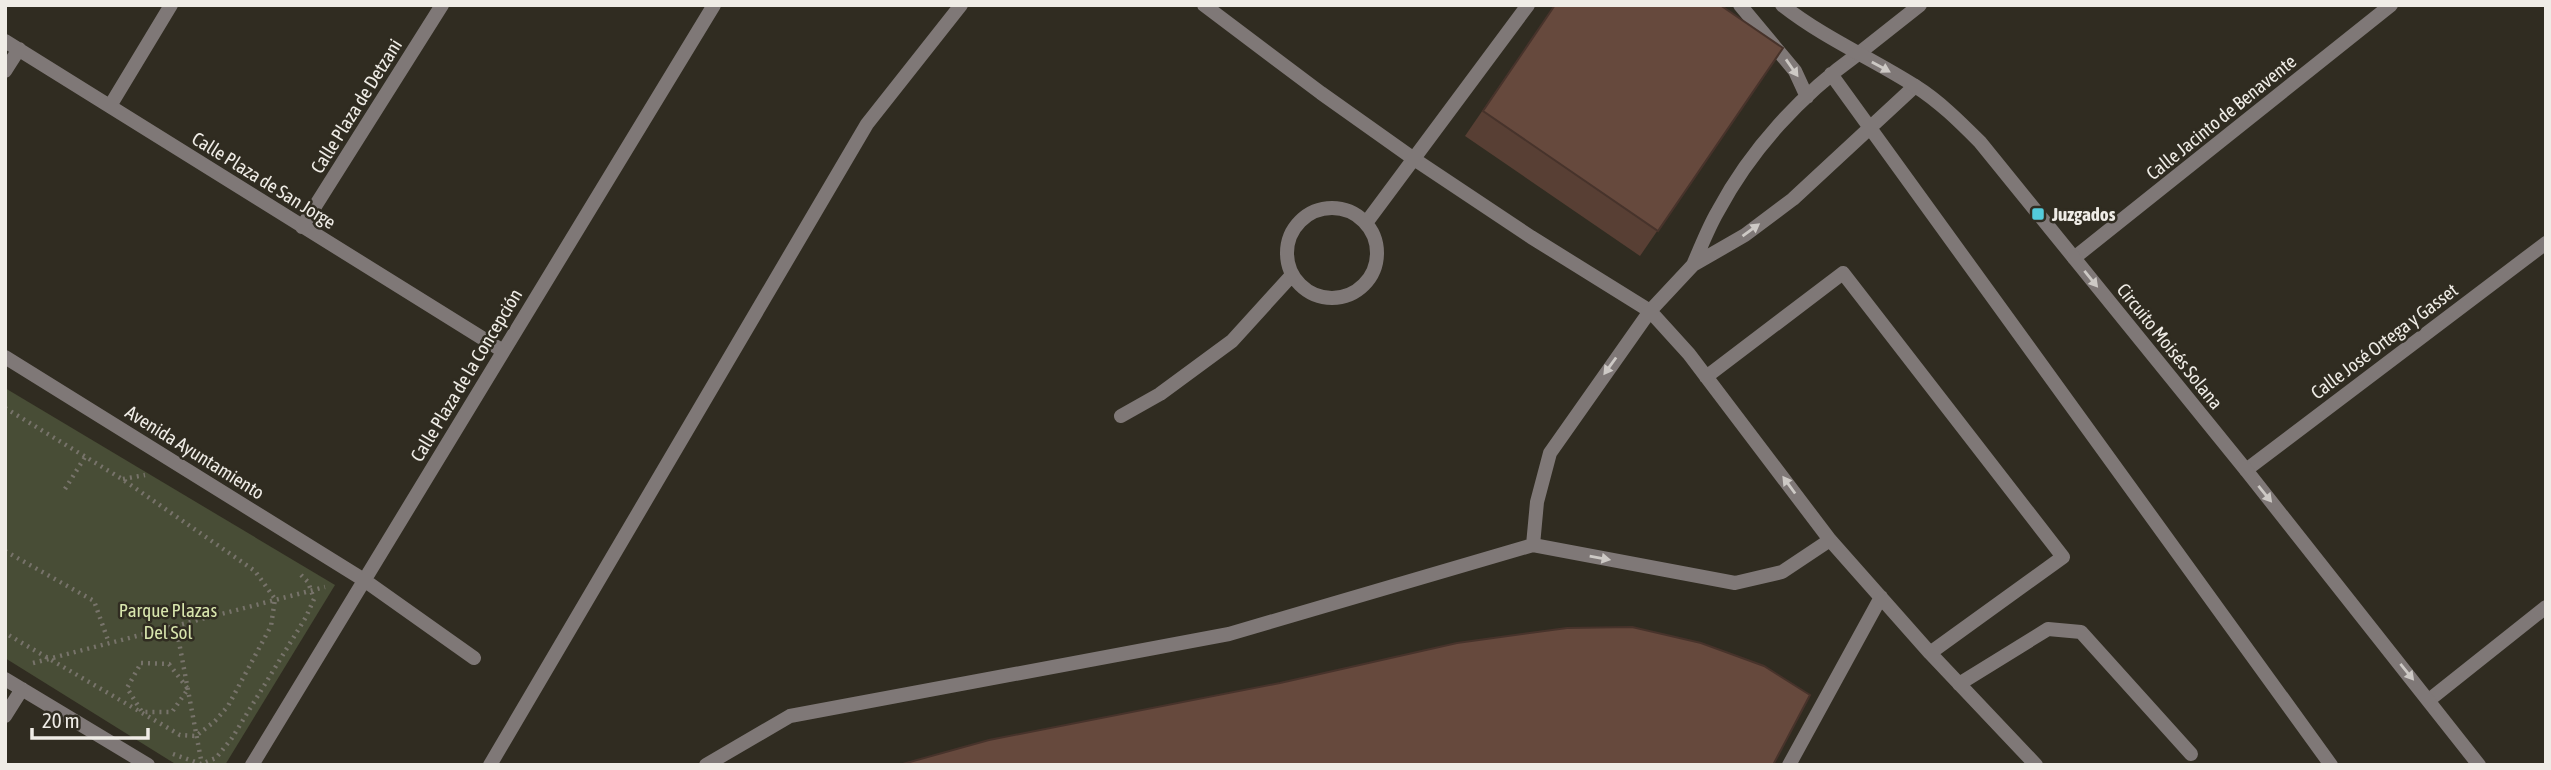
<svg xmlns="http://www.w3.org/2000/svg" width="2551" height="770" viewBox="0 0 2551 770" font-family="'Asap Condensed',sans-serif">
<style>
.green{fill:#484d36}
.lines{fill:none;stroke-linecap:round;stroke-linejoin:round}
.path{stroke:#77736a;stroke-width:4.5;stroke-dasharray:2 5;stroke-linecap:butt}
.service{stroke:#7f7877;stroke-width:14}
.minor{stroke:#7f7877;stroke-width:14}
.tertiary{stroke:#7f7877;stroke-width:14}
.wall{fill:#583f34}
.building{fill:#66493d;stroke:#47332b;stroke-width:2}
.oneway{fill:#cdc9c5}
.poi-dot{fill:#53cbdb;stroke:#302c21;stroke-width:2.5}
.labels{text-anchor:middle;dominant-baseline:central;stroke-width:5;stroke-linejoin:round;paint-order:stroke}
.street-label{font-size:19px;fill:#efece6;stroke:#302c21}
.poi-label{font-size:19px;font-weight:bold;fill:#efece6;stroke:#302c21;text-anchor:start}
.park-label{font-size:19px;fill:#d8e5ad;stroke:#302c21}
</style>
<rect width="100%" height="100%" fill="#302c21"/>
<path class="green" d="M5,388L335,585L225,765H177L5,658Z"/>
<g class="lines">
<path class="path" d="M5,408L122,479L255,571L275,599L271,626L228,706L215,721L196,736L180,735L5,633
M123,479L145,475
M65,489L85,457
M5,551L94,601L109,643
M176,626L202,765
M33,663L325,587
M141,663L169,664L188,689L172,712H142L127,688Z
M173,754L201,764L216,758L232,738L306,617L314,599L308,582L301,575"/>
<path class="service" d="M1204,5L1321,93L1414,159L1531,237L1650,311L1689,354L1830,540L1930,653L2036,765
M1740,5L1795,71L1807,97
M1831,74L2331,765
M1287 253a45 45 0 1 1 90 0a45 45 0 1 1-90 0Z
M1366,223L1528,5
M1693,265C1701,247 1708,228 1718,211C1751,149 1801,95 1858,54
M1706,377L1843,273L2063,557L1930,653
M1121,416L1160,394L1232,341L1292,275
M1533,545L1537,502L1550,453L1650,311L1693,265L1745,235L1793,199L1915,86
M1959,684L2048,629L2081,632L2191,754
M490,765L867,124L961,5
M706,765L790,716L1229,634L1533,545L1735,583L1782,572L1830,540
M1789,765L1881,597"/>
<path class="minor" d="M5,41L503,351
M1858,54L1920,5
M5,71L19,49
M110,106L171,5
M302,227L442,5
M2074,258L2391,5
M5,357L364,580L474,658
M2246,470L2546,243
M5,679L148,765
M2429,700L2546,607
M5,716L22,689
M252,765L714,5"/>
<path class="tertiary" d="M1782,5C1824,38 1871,58 1915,86C1939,101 1960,122 1980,142L2246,470L2479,765"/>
</g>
<path class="wall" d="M1555,5L1783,48L1640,256L1465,136Z"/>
<path class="building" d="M1555,5H1720L1783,48L1658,231L1483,111Z
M1632,627L1701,643L1764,666L1810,695L1773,765H899L989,740L1280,683L1457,643L1567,628Z"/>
<defs><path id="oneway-solid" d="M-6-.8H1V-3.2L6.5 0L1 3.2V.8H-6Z" transform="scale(1.75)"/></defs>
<g class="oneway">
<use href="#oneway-solid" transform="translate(1881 67) rotate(29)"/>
<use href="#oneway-solid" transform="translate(1792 68) rotate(55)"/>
<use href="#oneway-solid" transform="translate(1751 230) rotate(-36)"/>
<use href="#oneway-solid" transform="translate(2091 279) rotate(51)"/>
<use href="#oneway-solid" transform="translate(1610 366) rotate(126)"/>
<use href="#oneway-solid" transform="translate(1789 485) rotate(-126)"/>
<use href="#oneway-solid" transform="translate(2265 494) rotate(51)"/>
<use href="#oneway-solid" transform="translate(1600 558) rotate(10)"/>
<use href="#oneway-solid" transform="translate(2407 672) rotate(51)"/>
</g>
<rect class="poi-dot" x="2031" y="207" width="14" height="14" rx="3.5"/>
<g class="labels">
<g class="street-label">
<text transform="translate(356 106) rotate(-58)">Calle Plaza de Detzani</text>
<text transform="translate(2221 117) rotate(-39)">Calle Jacinto de Benavente</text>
<text transform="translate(264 180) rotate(32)">Calle Plaza de San Jorge</text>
<text transform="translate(2384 341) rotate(-37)">Calle José Ortega y Gasset</text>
<text transform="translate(2170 346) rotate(51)">Circuito Moisés Solana</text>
<text transform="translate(466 375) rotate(-59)">Calle Plaza de la Concepción</text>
<text transform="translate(195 452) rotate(32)">Avenida Ayuntamiento</text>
</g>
<g class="poi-label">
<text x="2052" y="214">Juzgados</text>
</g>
<g class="park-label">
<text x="168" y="610">Parque Plazas<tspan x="168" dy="22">Del Sol</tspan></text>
</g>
</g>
<rect width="2551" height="770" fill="none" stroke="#efece6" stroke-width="14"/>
<path d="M32 728v10h116v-10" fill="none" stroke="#efece6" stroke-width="3.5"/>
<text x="42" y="728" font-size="21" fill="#efece6" stroke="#302c21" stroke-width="5" paint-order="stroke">20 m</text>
</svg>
